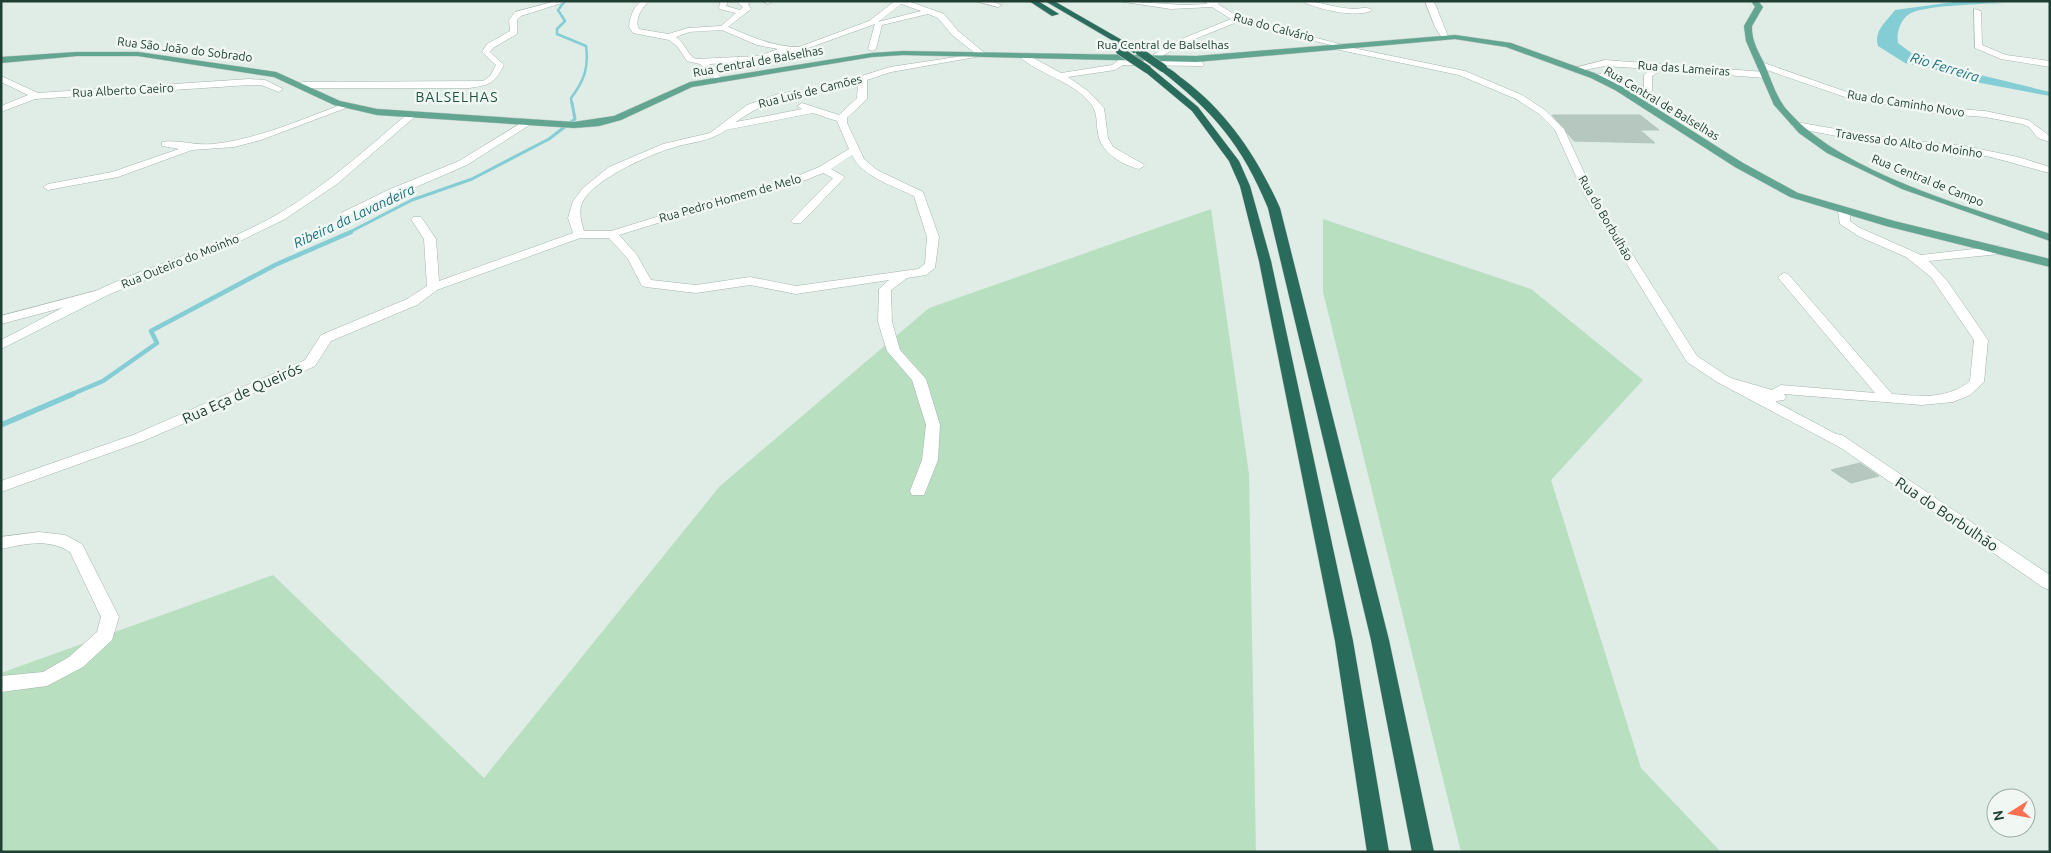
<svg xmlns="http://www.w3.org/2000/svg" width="2051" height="853" viewBox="0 0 2051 853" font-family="Ubuntu,sans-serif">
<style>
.green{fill:#b8dfc0}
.water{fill:#84cdd5}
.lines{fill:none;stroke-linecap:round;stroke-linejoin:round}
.stream-far3{stroke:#84cdd5;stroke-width:2.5}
.stream-far2{stroke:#84cdd5;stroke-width:3}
.stream-far1{stroke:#84cdd5;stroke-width:4.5}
.stream{stroke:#84cdd5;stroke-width:5.5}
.building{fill:#b5c7bf;stroke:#b2c6bd}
.street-casing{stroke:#a3b4ad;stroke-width:1}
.secondary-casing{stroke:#9eb9ae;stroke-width:1}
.primary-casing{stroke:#c1c9c6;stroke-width:1}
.highway-casing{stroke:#c1c9c6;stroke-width:1}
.street{fill:#fff;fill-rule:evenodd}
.secondary{fill:#fff;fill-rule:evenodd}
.primary{fill:#62a590;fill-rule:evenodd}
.highway{fill:#2a6c5b;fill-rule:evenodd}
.highway-bridge-casing{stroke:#c1c9c6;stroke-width:9;stroke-linecap:butt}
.highway-bridge{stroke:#2a6c5b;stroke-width:8}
.labels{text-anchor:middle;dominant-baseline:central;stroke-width:5;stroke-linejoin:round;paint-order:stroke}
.far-street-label{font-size:12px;fill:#203e34;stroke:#f1f8f4}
.far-water-label{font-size:14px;font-style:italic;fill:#16717d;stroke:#f1f8f4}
.far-neighbourhood-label{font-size:14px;letter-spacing:1px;fill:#1a5141;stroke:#f1f8f4}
.street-label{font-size:15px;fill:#203e34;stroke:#f1f8f4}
</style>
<rect width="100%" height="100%" fill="#e0ece6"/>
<path class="green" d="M1211,209L1249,474L1256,852H1V673L273,575L484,778L720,486L929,308Z
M1323,219L1531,289L1643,380L1551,480L1641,768L1721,852H1461L1323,292Z"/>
<path class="water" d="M1961,1L2003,3C1983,4 1928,5 1911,13C1901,18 1896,32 1898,43L1914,55L1943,66L2050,92V96L1970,81L1941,71L1905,63L1878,46C1873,31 1887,21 1895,10Z"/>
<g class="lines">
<path class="stream-far3" d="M565,1L558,10L565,21L557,29V34L586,46C589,68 584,81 571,98L572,104"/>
<path class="stream-far2" d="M348,233L412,200L472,179L549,139L575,119L572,103"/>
<path class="stream-far1" d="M70,395L103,381L157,343L151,331L275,265L351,232"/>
<path class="stream" d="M1,425L73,394"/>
</g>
<path class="building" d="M1552,115H1640L1659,130H1640L1655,143L1574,141Z
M1860,463L1879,476L1851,483L1831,470Z"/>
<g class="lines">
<g class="street-casing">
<path id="street" d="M556,1H568L521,16L517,20V34L493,48L490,52L504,65C494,84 490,85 469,88H302L298,85L302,82L483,81L490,76L496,65L482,52L487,44L510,31L509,20L515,12Z
M641,1H649C642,8 634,19 639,29L668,34L688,28L721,26L736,13L719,9L720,1H728L726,6L740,10L743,7L738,3L739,1H752L748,4L751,9L728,27C752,37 774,47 799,47L869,21L895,1H908L944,14L958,31L987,55L891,72L867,80V99L847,118V123L864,159L877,170L923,192L939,237L935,268L926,275L907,278L891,290L892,322L900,350L926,379L940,425L938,460L924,495H912L910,491L922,460L926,425L912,380L887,351L878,322L879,289L889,280L796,294L750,285L696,293L646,287L642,286L628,259L609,238H580L437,290L417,305L331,341L315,366L298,374L143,441L1,492V481L133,435L305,360L321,335L407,299L427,286L424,239L411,219L413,217H421L436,239L439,281L573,233L568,218L573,201L583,188L609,167L663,144L710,133L747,105L778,94L836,84L890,67L976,54L952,35L938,18L928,14L882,25L876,49L872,51L868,49L875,24L800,51H788L760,61L709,64L723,80L719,83L700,64L687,61L677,46L669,40L633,33L629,27C630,17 633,8 641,1ZM901,4L921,11L878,22ZM722,30L757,45L778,49L759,56L696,59C687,55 685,43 676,37L689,32ZM858,82L857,98L839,115L802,103L797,106L802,109L736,122C774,93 814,96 858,82ZM813,113L837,121L849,149L819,167L790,179L718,198L611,231H584C581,221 578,211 583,201C595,179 648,155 672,148C690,142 710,142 726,130ZM852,155C862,177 894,186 914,196L927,237L925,264L918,269L796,286L750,277L696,285L651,280L637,255L619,235L726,202L798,183L823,173L833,178L791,221L793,223H801L845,177L831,169Z
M762,1H771L772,2L768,4Z
M975,1H990L1002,5L998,7Z
M1118,1L1185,5L1207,4L1205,1H1221L1218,4L1240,18L1347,46L1343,48L1237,22L1185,43L1162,56L1163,61H1200L1204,64L1203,66L1123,65L1115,70L1068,77L1088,91L1104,108L1108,138L1113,147L1143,164L1144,166L1139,169C1122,165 1100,152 1098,133C1096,123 1098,113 1091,104C1072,80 1039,75 1019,56L1026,54L1061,73L1112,65L1125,55L1128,56V60H1157L1153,56L1154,54L1179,40L1231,19L1212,7L1171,9Z
M1302,1C1319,1 1335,8 1353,9C1359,9 1367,6 1372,10C1359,19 1315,9 1302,1Z
M1425,1H1433L1436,6L1449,39H1443L1435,27Z
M1974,9L1981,11L1982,45L2006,55L2050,61V67L2001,59L1975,48Z
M1605,60L1765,72L1769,75L1765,78L1661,70L1652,76V91H1635L1590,76L1594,73L1601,74L1644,87V75L1651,69L1605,66L1574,72L1570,69Z
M1758,63H1764L1847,92L1933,107L1985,111L2028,120L2050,136V142L2038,138L2029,127L2022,124L1985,117L1933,113L1845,97L1758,67Z
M1,76L38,93L249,79L265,80L283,89L279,92L261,85H249L35,99L1,112V106L28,95L1,82Z
M343,104L351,106L261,140L234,147L192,150L118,177L48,190L43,187L48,184L112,172L179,149L162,146V142C175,139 197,146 213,144C258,139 300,120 343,104Z
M526,120L534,122L467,165L351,215H343L341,213L388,190L459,161Z
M1796,122L1893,139L1965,146L2018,157L2050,167V173C2021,166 1993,156 1964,152C1907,144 1849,141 1793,127L1791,125Z
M1844,209L1850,212V221L1858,227L1921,255L2000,246L2006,250L2000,254L1929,261L1948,282L1988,340L1984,382L1970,395L1953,402L1922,405L1784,394L1786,397L1784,400L1777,401L1766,407L1759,403L1764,397L1729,386L1727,383L1734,379L1772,390L1781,385L1875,393L1780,280L1778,277L1784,273L1788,274L1892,394C1920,396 1947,400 1970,381L1974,340L1931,277L1906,257L1860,237L1840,224L1838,212Z
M99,290L103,291L105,294L103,297L1,324V316Z
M39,532L65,535L82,544L119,617L112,640L83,667L47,686L1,692V676L43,672L69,657L97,632L101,617L70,552C48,538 25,544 1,549V537Z"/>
</g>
<g class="secondary-casing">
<path id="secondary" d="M1338,45L1465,71L1522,95L1545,110L1564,129L1594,194L1697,356L1727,376L1836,434L1842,435L2050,575V590L2044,588L1841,448L1717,382L1687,362L1584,194L1555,130L1539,114L1516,99L1459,75L1335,49L1334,47Z
M410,112L418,114L337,184L285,219L234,244L110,294L1,349V340C41,320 79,297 120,280C173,258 228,243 278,214C326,186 367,148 410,112Z"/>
</g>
<g class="primary-casing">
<path id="primary" d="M1751,1H1758L1763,7L1752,26C1751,40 1759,53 1765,65C1771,80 1776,97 1787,110C1843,174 1969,207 2050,234V241L1902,189L1827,153L1799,133L1774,105L1746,41L1744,26L1755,7Z
M1455,35L1511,43L1597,74L1621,86L1743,163L1798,193L1894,221L2050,259V267L1886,226L1790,197L1735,167L1615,90L1591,78L1506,47L1455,39L1196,62L903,55L872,57L692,87L621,120L599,126L574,128L377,115L334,105L274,77L138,56H77L1,63V57L77,52H138L276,72L340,101L377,109L574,122L614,116L690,82L872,53L903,51L1196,56Z"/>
</g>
<g class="highway-casing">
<path id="highway" d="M1029,1H1038L1059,14L1052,16Z
M1045,1H1054L1141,51L1134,53Z
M1160,66C1168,65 1176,74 1183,79C1228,113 1257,157 1280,208L1389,640L1434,852H1412L1371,640L1268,208C1242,145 1214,112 1160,70Z
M1144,67H1150L1198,107L1239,161L1250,186L1271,261L1353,641L1389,852H1367L1335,641L1259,261L1240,186L1229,161L1192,111L1144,71Z"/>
</g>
<use href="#street" class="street"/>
<use href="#secondary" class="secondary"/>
<use href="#primary" class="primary"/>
<use href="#highway" class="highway"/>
<g class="highway-bridge-casing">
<path id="highway-bridge" d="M1120,51L1147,69
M1140,52L1163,68"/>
</g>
<use href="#highway-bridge" class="highway-bridge"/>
</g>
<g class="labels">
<g class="far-street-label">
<text transform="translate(1274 27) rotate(15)">Rua do Calvário</text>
<text x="1163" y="44">Rua Central de Balselhas</text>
<text transform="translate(185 49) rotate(7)">Rua São João do Sobrado</text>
<text transform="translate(758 61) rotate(-10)">Rua Central de Balselhas</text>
<text transform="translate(1684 68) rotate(4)">Rua das Lameiras</text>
<text transform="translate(123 90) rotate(-3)">Rua Alberto Caeiro</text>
<text transform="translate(810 91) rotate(-14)">Rua Luís de Camões</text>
<text transform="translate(1662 103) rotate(31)">Rua Central de Balselhas</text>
<text transform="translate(1906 103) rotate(9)">Rua do Caminho Novo</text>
<text transform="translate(1909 143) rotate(8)">Travessa do Alto do Moinho</text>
<text transform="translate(1928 180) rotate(22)">Rua Central de Campo</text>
<text transform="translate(730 198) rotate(-16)">Rua Pedro Homem de Melo</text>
<text transform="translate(1606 218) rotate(60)">Rua do Borbulhão</text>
<text transform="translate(180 261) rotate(-22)">Rua Outeiro do Moinho</text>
</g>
<g class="far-water-label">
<text transform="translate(1945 67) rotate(17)">Rio Ferreira</text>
<text transform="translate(354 216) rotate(-25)">Ribeira da Lavandeira</text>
</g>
<g class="far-neighbourhood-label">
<text x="457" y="97">BALSELHAS</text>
</g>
<g class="street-label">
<text transform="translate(242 393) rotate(-24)">Rua Eça de Queirós</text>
<text transform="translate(1947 514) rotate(34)">Rua do Borbulhão</text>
</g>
</g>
<rect width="2051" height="853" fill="none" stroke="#203e34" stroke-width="5"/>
<g transform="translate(2011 813) rotate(259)"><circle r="24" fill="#f1f8f4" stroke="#9daea7"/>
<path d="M0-4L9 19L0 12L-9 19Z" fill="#fb7150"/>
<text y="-8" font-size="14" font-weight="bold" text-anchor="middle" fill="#203e34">N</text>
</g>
</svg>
